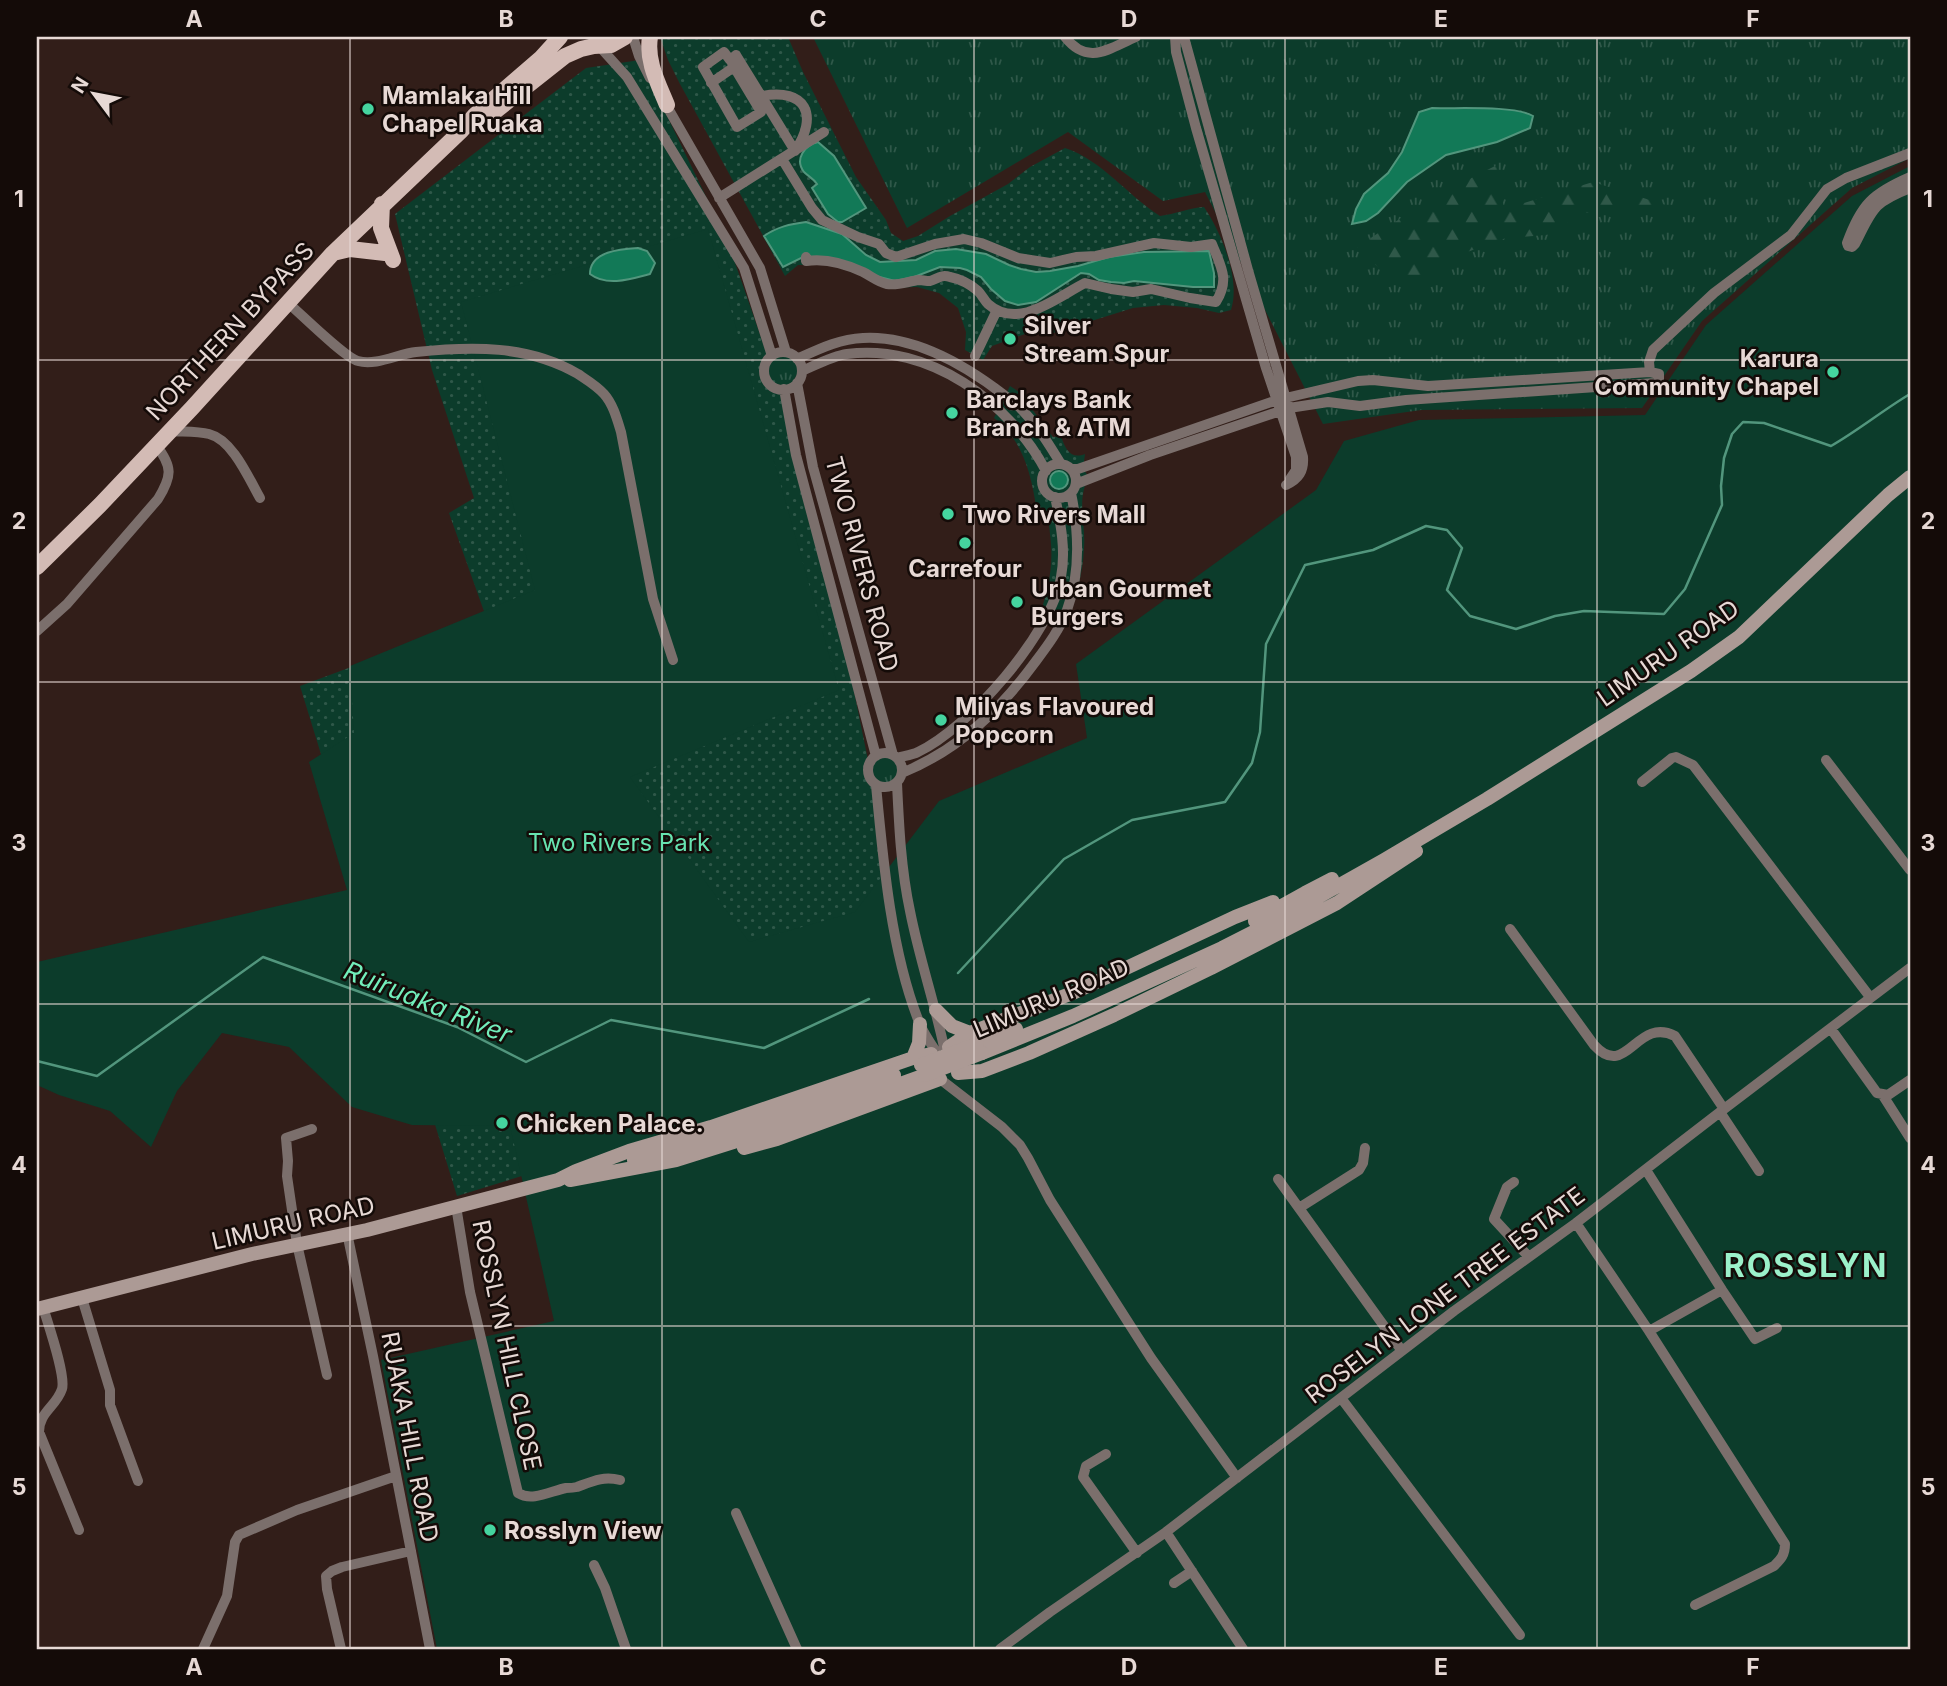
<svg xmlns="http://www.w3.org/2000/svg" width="1947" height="1686" viewBox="0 0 1947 1686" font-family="Inter,sans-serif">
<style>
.grass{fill:url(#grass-tufts)}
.forest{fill:url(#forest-firs)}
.park{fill:url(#park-dots)}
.garden{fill:#0c3c2b}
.water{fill:#127957;stroke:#52967d;stroke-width:2}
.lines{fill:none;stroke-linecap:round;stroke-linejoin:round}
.stream{stroke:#52967d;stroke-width:2.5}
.street{stroke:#7b6f6c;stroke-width:10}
.secondary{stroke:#ac9a95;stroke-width:14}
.primary{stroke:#d3bbb5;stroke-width:16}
.secondary-bridge{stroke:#ac9a95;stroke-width:14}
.grid{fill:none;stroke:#e7d9d5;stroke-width:2;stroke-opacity:0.55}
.poi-dot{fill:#45d49f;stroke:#140b08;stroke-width:2.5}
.labels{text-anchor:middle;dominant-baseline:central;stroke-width:5;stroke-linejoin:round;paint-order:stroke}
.poi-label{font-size:24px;font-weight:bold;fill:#e7d9d5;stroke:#140b08;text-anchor:start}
.street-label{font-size:24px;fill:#e7d9d5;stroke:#140b08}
.park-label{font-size:24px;fill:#67e3b0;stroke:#140b08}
.water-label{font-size:26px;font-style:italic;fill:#72eebb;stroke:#140b08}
.district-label{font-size:32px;font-weight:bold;letter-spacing:2px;fill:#9bf1ca;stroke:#140b08}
.neatline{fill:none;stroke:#e7d9d5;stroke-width:2.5}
.grid-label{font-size:23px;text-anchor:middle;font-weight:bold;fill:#e7d9d5}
</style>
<defs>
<pattern id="grass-tufts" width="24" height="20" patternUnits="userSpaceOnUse" patternTransform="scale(1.75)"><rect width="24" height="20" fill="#0c3c2b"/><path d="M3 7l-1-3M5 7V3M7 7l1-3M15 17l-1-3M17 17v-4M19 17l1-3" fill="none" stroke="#2f5849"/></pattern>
<pattern id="forest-firs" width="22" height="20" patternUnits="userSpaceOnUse" patternTransform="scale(1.75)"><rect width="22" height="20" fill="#0c3c2b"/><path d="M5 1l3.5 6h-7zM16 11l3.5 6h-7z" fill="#2f5849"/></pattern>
<pattern id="park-dots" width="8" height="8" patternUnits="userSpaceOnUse" patternTransform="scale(1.75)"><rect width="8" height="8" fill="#0c3c2b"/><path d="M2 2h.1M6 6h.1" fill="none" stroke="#2f5849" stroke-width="1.8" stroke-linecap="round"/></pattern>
</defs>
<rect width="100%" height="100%" fill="#321e19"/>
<path class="grass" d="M813,37H1910V158L1852,188L1702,321L1642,408L1421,410L1323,424L1205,192L1163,201L1068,132L907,228Z
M786,355L796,361L798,373L792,383L786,386L776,384L769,364L777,356Z
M870 771a15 15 0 1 1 30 0a15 15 0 1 1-30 0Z"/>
<path class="forest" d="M1497,165L1504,209L1593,182L1678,209L1584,213L1546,235L1506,238L1459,255L1419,282L1383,272L1357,247L1430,199Z"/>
<path class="park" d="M660,37H788L803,72L856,177L886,220L891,233L903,241L918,236L950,216L1008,184L1030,167L1065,148C1102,160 1128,196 1160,216C1175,214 1189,208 1204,207C1221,232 1241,279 1231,310L1219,313L1197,308L1164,305L1133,308L1053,333L1036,330L992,346L983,360L965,350L966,332L958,308L939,293L917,287L885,288L862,276L832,265H798L785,276L680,84L668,60Z
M640,60L727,240L790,420L838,613L879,814L910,1057L457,1196L300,686L486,617L449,513L474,498L432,370L395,214L586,68Z
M1010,386L1019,392L1053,437L1061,436C1065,448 1070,460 1085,454L1083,469L1089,477C1076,499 1086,524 1084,548C1083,575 1075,599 1067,624L1040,615C1049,585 1054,565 1050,534C1049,521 1048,513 1036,506C1031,473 1022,439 994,418Z"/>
<path class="garden" d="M1910,166V1649H437L381,1360L554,1321L510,1126L412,1125L352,1107L289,1047L222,1033L177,1091L151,1147L110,1111L59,1095L37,1085V962L347,890L309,762L354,733L350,666L535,590L461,302L708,229L839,690L630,777L749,942L855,912L939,801L1087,738L1076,664L1316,490L1344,441L1419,420L1645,415L1706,325L1852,196Z"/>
<path class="water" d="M1432,108C1455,109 1515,105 1533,116L1530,128L1497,142L1446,155L1407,182L1378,213L1366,221L1352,224L1356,209L1364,194L1388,173L1402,152L1419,112Z
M818,142L834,156L866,208L842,222H838L828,214L812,188L817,184C813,178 809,177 804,172C794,159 805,145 818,142Z
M806,222L842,234L866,255L880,262L916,260L935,251L956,249L986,254L1009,265L1021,269L1036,272L1050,271L1078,266L1109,257L1144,252L1209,251L1214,273V287H1193L1134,281L1124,283L1111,282L1099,280L1089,274L1081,273L1036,302L1018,305L1005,301L991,289L981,277L967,270L960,268L940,267L914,277L895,281L803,257L783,267L764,236C777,227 790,224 806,222Z
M638,248L647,251L655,263L650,274C631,279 607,287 590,274C590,251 621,249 638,248Z
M1050 480a9 9 0 1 1 18 0a9 9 0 1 1-18 0Z"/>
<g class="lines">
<path class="stream" d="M958,973L1064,859L1132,820L1225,802L1252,763L1260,732L1266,644L1305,565L1373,550L1426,526L1447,530L1462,548L1447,590L1470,616L1516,629L1555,616L1584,611L1664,614L1685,589L1722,505L1721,486L1724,458L1732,434L1743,422L1764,423L1831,446C1859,430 1883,410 1910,394
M37,1061L97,1076L263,957L457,1027L526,1062L611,1020L764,1048L869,999"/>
<path class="street" d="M633,37L639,56L650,78
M1065,37C1088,66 1108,49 1136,37
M1175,37L1176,52L1196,128L1266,368L1296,457V470L1290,479
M1184,37L1248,270L1303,457C1304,471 1299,479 1286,485
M599,46L627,77L744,268L772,356
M734,67L761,112L737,127L703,67L724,52L730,60L736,55L795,151C819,115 806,88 762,96
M711,83L734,67L732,63
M665,103L760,268L786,352
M782,159L812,208L822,220L858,237L879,244L886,253L896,257L935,244L964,239L981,243L1018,258L1050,263L1076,257L1096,256L1154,243L1191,247L1212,244C1221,267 1230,279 1216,302L1190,298L1151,289L1133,292L1111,289L1085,283C1057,297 1018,331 988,304C984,300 982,295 978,291C970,284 960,279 950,277C941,274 937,279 930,281C926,281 922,280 919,280C909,281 898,286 887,284C878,282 871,276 863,272C846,264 825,258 806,261V257
M1910,177C1873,193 1861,204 1847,243L1848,246L1852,247L1855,244C1873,209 1872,203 1910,188
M719,198L824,132
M288,303C301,314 345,358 358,361C376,366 398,354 416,352C472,346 528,345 578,374C587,380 597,386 604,394C613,404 617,419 621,432L653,599L673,660
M764 371a19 19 0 1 1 38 0a19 19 0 1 1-38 0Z
M975,356L997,310
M797,359C819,349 839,339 863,338C914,335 965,365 1004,395C1011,400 1019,406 1024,412C1039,428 1050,446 1061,464
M802,371C816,365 832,356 847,354C928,343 1010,402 1046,471
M1650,372L1649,362L1653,350L1714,293L1791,235L1827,189L1846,178L1910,153
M797,383L813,467L893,755
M784,389L796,455L876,756
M169,431C182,432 197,431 209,434C233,440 249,479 260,498
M1042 481a17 17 0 1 1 34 0a17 17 0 1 1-34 0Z
M1071,469H1078L1277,400L1358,381L1373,380L1428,386L1650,372L1659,374V381L1655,383L1406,400L1360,406L1328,402L1289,408L1150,455L1076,484
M37,631L67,604L158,499C172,476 173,467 156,445
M868 770a17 17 0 1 1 34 0a17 17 0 1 1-34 0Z
M897,758C904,756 912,755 918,752C968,729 1052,633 1061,577C1066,551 1061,524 1055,497
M1826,760L1910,870
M902,773C960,749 1000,710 1036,661C1048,645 1060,629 1067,610C1081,572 1079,532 1071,493
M1642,782L1672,758L1676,757L1693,765L1870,997
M897,783C899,826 901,869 910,911C919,957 934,1001 944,1047
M876,785C883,860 891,951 919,1022C923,1032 929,1041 935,1050
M1510,929L1594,1045C1627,1081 1636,1016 1675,1036L1724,1109
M1831,1029L1877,1093L1888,1095L1910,1080
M940,1079L1002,1127L1020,1145L1028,1158L1050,1200L1151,1358L1237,1478
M1882,1094L1910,1138
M1720,1112L1759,1171
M312,1129L286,1138L288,1161L287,1176L297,1244L327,1375
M1646,1170L1722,1290L1755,1339L1777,1328
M1278,1179L1402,1351
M1514,1182L1507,1187L1494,1219L1529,1257
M456,1206L470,1292L518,1493C532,1502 551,1491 566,1488C570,1488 573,1488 577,1487C593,1481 603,1476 620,1480
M1299,1208L1359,1170L1363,1163L1365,1148
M1576,1223L1649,1331L1785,1544C1785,1555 1781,1559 1774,1566L1695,1605
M347,1233L373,1356L430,1649
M82,1298L110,1390V1405L138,1481
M43,1307C48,1324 66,1375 62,1389C56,1407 39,1412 39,1432L79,1530
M1649,1331L1722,1290
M1341,1398L1520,1635
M1106,1454L1086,1466L1083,1477L1137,1553
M736,1513L797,1649
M1166,1532L1243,1649
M594,1565L605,1588L626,1649
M1174,1583L1192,1571
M203,1649L227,1596L235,1542L239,1535L297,1510L396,1476
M341,1649L327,1589L326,1576L332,1571L342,1567L411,1551
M1000,1649L1050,1612L1166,1532L1454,1311L1576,1223L1724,1109L1910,968"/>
<path class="secondary" d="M1255,921L1305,893L1332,879
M936,1010L952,1026L970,1033
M977,1044L1016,1029
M949,1047L970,1033L1075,992L1235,917L1273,902
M982,1053L1073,1016L1222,948L1281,918L1384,860L1487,799L1691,671L1739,637L1888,495L1910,477
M913,1058L919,1043L920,1024
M958,1073L982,1071L1029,1053L1114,1015L1211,968L1337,903L1416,851
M744,1148L777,1139L940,1079
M634,1160L757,1124L894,1075
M570,1180L676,1160L778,1128L925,1075
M37,1309L252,1254L367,1230L558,1180L576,1171L629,1151L711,1127L913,1058L931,1054"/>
<path class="primary" d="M650,37C646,61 658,83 667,105
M493,113L565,56L581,49L594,46L611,45L625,37
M382,204L381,228L393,260
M333,253L350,249L385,253
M37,567L100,505L192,408L333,253L461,131L475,115L541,58L560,37"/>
<path class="secondary-bridge" d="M921,1065L977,1044
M925,1075L982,1053"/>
</g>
<path class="grid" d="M350,37V1649M662,37V1649M974,37V1649M1285,37V1649M1597,37V1649M37,360H1910M37,682H1910M37,1004H1910M37,1326H1910"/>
<g class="poi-dot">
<circle cx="368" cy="109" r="7"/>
<circle cx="1010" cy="339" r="7"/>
<circle cx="1833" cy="372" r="7"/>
<circle cx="952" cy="413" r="7"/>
<circle cx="948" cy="514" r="7"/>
<circle cx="965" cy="543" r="7"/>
<circle cx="1017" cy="602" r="7"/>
<circle cx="941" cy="720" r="7"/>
<circle cx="502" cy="1123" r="7"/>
<circle cx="490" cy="1530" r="7"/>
</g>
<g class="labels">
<g class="poi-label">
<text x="382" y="95">Mamlaka Hill<tspan x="382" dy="28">Chapel Ruaka</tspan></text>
<text x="1024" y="325">Silver<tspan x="1024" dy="28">Stream Spur</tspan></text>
<text x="1819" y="358" text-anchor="end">Karura<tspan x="1819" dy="28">Community Chapel</tspan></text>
<text x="966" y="399">Barclays Bank<tspan x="966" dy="28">Branch &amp; ATM</tspan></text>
<text x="962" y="514">Two Rivers Mall</text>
<text x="965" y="568" text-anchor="middle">Carrefour</text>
<text x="1031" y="588">Urban Gourmet<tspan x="1031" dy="28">Burgers</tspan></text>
<text x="955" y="706">Milyas Flavoured<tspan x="955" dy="28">Popcorn</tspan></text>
<text x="516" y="1123">Chicken Palace.</text>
<text x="504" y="1530">Rosslyn View</text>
</g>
<g class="street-label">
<text transform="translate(230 331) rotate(-47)">NORTHERN BYPASS</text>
<text transform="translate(862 564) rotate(75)">TWO RIVERS ROAD</text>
<text transform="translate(1668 653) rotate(-35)">LIMURU ROAD</text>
<text transform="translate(1051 998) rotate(-23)">LIMURU ROAD</text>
<text transform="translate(293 1223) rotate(-13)">LIMURU ROAD</text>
<text transform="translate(1445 1295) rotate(-37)">ROSELYN LONE TREE ESTATE</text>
<text transform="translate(507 1345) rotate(78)">ROSSLYN HILL CLOSE</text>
<text transform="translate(410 1437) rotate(79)">RUAKA HILL ROAD</text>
</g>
<g class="park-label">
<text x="619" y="842">Two Rivers Park</text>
</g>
<g class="water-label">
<text transform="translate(428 1002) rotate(22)">Ruiruaka River</text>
</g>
<g class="district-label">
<text x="1806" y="1265">ROSSLYN</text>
</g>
</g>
<rect width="1947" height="1686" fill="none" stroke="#140b08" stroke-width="77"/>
<g transform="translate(94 94) rotate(302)" stroke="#140b08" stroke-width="5" paint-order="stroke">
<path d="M0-5L12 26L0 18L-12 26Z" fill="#e7d9d5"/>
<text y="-10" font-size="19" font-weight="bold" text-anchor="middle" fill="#e7d9d5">N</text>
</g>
<rect x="38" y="38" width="1871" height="1610" class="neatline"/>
<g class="grid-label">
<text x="194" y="27">A</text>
<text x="506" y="27">B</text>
<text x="818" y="27">C</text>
<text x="1129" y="27">D</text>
<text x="1441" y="27">E</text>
<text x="1753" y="27">F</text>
<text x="19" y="207">1</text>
<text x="1928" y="207">1</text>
<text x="19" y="529">2</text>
<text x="1928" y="529">2</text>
<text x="19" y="851">3</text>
<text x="1928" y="851">3</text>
<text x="19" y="1173">4</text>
<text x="1928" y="1173">4</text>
<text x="19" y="1495">5</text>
<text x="1928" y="1495">5</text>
<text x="194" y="1675">A</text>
<text x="506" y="1675">B</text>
<text x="818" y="1675">C</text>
<text x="1129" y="1675">D</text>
<text x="1441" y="1675">E</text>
<text x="1753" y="1675">F</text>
</g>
</svg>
